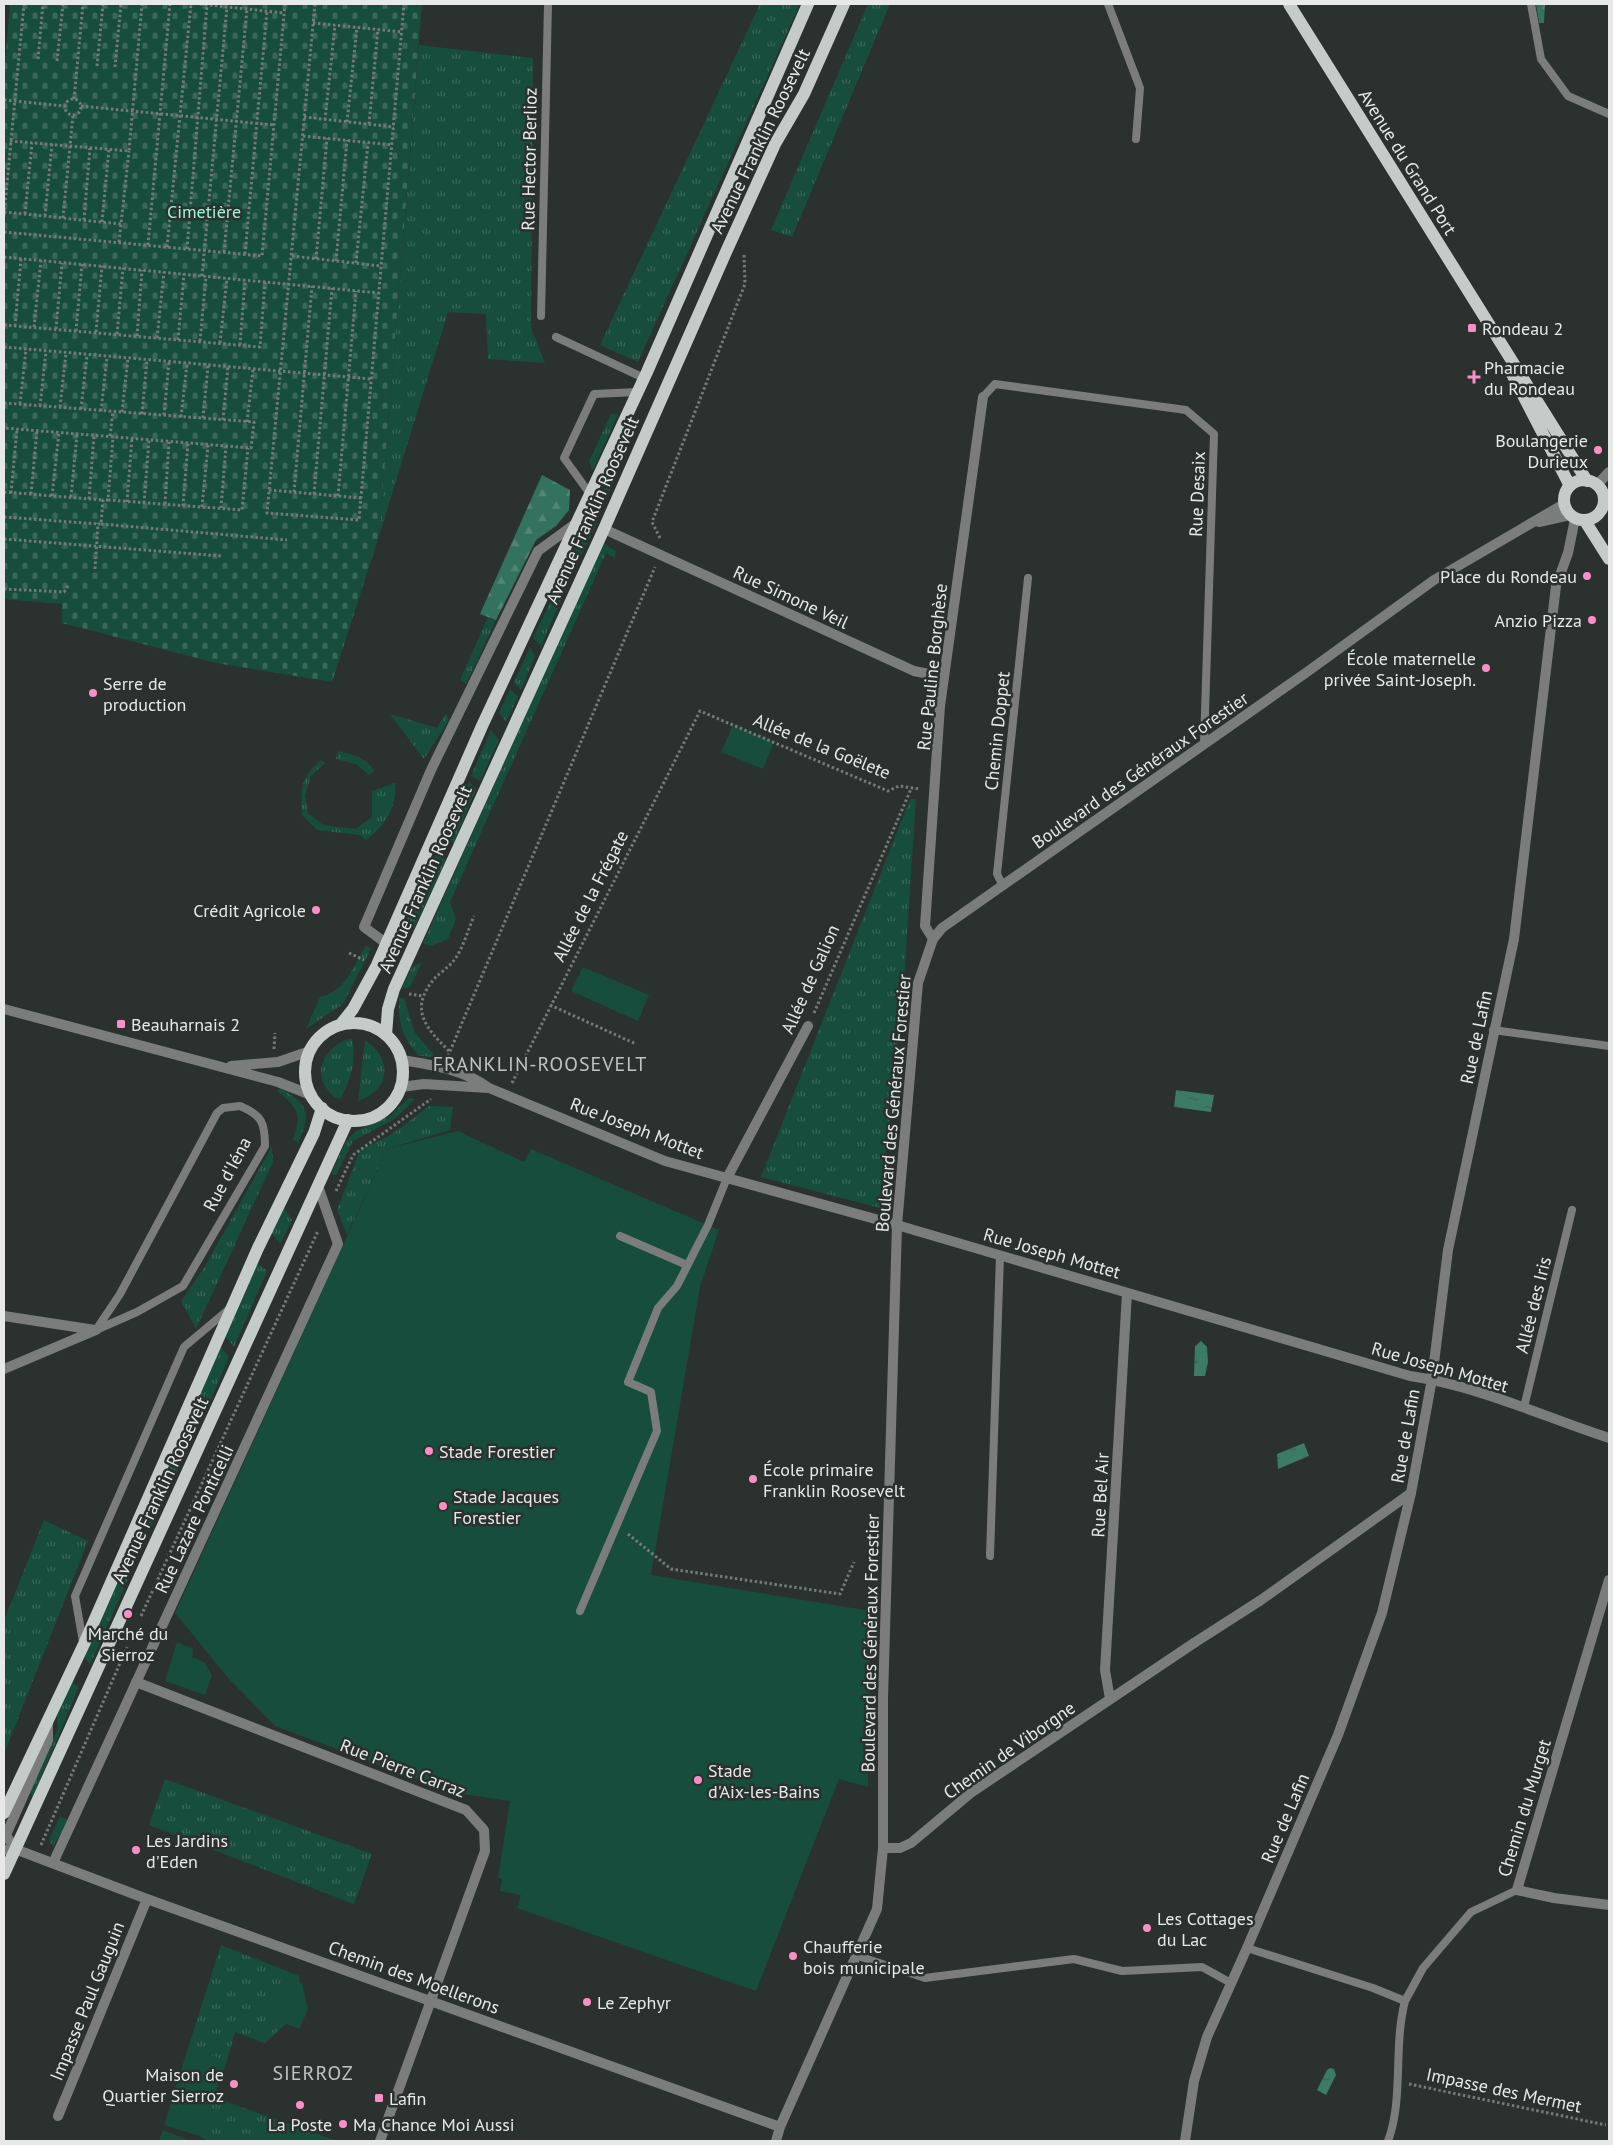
<svg xmlns="http://www.w3.org/2000/svg" width="1613" height="2145" viewBox="0 0 1613 2145" font-family="'PT Sans',sans-serif">
<style>
.grass{fill:url(#grass-tufts)}
.forest{fill:url(#forest-firs)}
.cemetery{fill:url(#cemetery-stones)}
.green{fill:#174d3d}
.water{fill:url(#water-ripples)}
.lines{fill:none;stroke-linecap:round;stroke-linejoin:round}
.path{stroke:#757a77;stroke-width:3;stroke-dasharray:2.5 2.5;stroke-linecap:butt}
.service{stroke:#7a7d7c;stroke-width:8}
.pedestrian{stroke:#7a7d7c;stroke-width:10}
.minor{stroke:#7a7d7c;stroke-width:10}
.tertiary{stroke:#7a7d7c;stroke-width:10}
.primary{stroke:#c5cbc9;stroke-width:12}
.poi-dot{fill:#fb8fc5;stroke:#2b312e;stroke-width:2}
.labels{text-anchor:middle;dominant-baseline:central;stroke-width:5;stroke-linejoin:round;paint-order:stroke}
.street-label{font-size:18px;fill:#e6e9e8;stroke:#2b312e}
.park-label{font-size:18px;fill:#96f6d5;stroke:#2b312e}
.poi-label{font-size:18px;fill:#e6e9e8;stroke:#2b312e;text-anchor:start}
.quarter-label{font-size:20px;letter-spacing:1px;fill:#bdc4c1;stroke:#2b312e}
</style>
<defs>
<pattern id="grass-tufts" width="24" height="20" patternUnits="userSpaceOnUse" patternTransform="scale(1.25)"><rect width="24" height="20" fill="#174d3d"/><path d="M3 7l-1-3M5 7V3M7 7l1-3M15 17l-1-3M17 17v-4M19 17l1-3" fill="none" stroke="#396759"/></pattern>
<pattern id="forest-firs" width="22" height="20" patternUnits="userSpaceOnUse" patternTransform="scale(1.25)"><rect width="22" height="20" fill="#33725e"/><path d="M5 1l3.5 6h-7zM16 11l3.5 6h-7z" fill="#518675"/></pattern>
<pattern id="cemetery-stones" width="16" height="16" patternUnits="userSpaceOnUse" patternTransform="scale(1.25)"><rect width="16" height="16" fill="#174d3d"/><path d="M2 7V4a2 2 0 0 1 4 0v3zM10 15v-3a2 2 0 0 1 4 0v3z" fill="#396759"/></pattern>
<pattern id="water-ripples" width="26" height="14" patternUnits="userSpaceOnUse" patternTransform="scale(1.25)"><rect width="26" height="14" fill="#3c7b66"/><path d="M2 4q2-2 4 0t4 0M15 11q2-2 4 0t4 0" fill="none" stroke="#406056"/></pattern>
</defs>
<rect width="100%" height="100%" fill="#2b312e"/>
<path class="grass" d="M760,4H800L638,362L600,345Z
M868,4H890L792,237L771,230Z
M419,45L533,58L531,328L545,363L488,359L486,314L448,312L379,536Z
M611,414H618L593,470L589,462Z
M614,472L616,476L603,507L597,501Z
M592,513L598,521L581,556L574,550Z
M603,543L616,551L615,558L606,553L450,902L456,919L448,939L430,946L423,943Z
M567,567L573,572L541,646L533,638Z
M488,617L496,620L466,684L460,680Z
M530,647L535,656L521,690L514,682Z
M510,689L518,697L506,722L499,713Z
M446,713L449,720L424,759L390,714L437,728Z
M491,730L499,740L480,781L471,776Z
M338,751C351,754 369,758 374,772L369,775L356,764L336,759Z
M321,760L325,763L311,776L305,796L308,813L323,825L355,829L372,817V791L395,783C398,806 384,827 366,840L360,835L317,830L302,815C301,788 300,778 321,760Z
M469,782L476,789L454,843L445,834Z
M910,799H916L903,995L880,1208L761,1177Z
M437,852L446,860L413,930L406,922Z
M366,945L371,949L343,1004L306,1029L320,997C346,991 353,967 366,945Z
M422,962L410,987L401,989L412,967Z
M399,998H404L415,1033L436,1057L419,1056C402,1038 398,1023 399,998Z
M352,1038C356,1061 352,1078 340,1099C335,1098 331,1095 328,1090C310,1069 330,1043 352,1038Z
M365,1040C393,1059 391,1090 358,1101Z
M280,1088C308,1104 312,1113 298,1143L293,1139C302,1114 298,1107 277,1091Z
M409,1098L415,1099L396,1118L353,1141L336,1175L331,1174L346,1141L356,1131L390,1116Z
M429,1106L453,1107L450,1130L387,1149L347,1235L337,1210L360,1150L392,1134Z
M272,1146L273,1162L196,1329L181,1301L204,1268Z
M284,1208L292,1220L280,1244L271,1232Z
M257,1263L267,1271L234,1347L224,1335Z
M220,1346L229,1357L202,1420L193,1410Z
M185,1428L192,1439L172,1483L165,1472Z
M160,1482L167,1495L150,1529L144,1519Z
M44,1520L88,1541L4,1754V1621Z
M122,1567L129,1577L90,1665L84,1656Z
M71,1681L79,1687L33,1796L29,1793L58,1728L56,1711Z
M165,1779L372,1854L354,1904L149,1825Z
M60,1816L69,1821L53,1846L49,1840Z
M221,1945L299,1976L303,2008L265,2043L235,2032L227,2061L188,2048Z
M213,2097L337,2141H208L199,2136Z"/>
<path class="forest" d="M1536,4H1545L1544,23H1539Z
M542,475L570,490L569,510L556,526L536,540L496,620L480,614Z"/>
<path class="cemetery" d="M10,4H422L379,536L332,682L216,663L62,623V604L4,599V76Z"/>
<path class="green" d="M733,725L774,742L763,769L721,752Z
M583,967L649,995L638,1021L571,991Z
M458,1131L524,1162L531,1149L719,1230L700,1287L651,1575L871,1611L868,1787L839,1779L756,1991L517,1908L521,1895L500,1891L502,1879L498,1878L510,1801L455,1793L275,1726L229,1679L175,1613L387,1149Z
M177,1642L193,1649L192,1657L204,1662L212,1675L205,1695L165,1681Z
M302,1983L308,2010L299,2029L262,2014L273,1986Z
M188,2048L227,2061L199,2136L164,2125Z
M163,2130L190,2141H159Z"/>
<path class="water" d="M1176,1090L1214,1095L1211,1112L1174,1107Z
M1201,1341L1207,1347L1208,1362L1205,1376H1194L1195,1346Z
M1304,1443L1309,1456L1278,1469L1277,1454Z
M1330,2068L1334,2069L1336,2075L1326,2095L1317,2090L1327,2070Z"/>
<g class="lines">
<path class="path" d="M200,4L284,13
M315,4L267,513L359,520L404,4
M313,23L402,32
M38,59L43,4
M57,61L63,4
M97,66L103,4
M115,67L121,4
M65 107a8 8 0 1 1 16 0a8 8 0 1 1-16 0Z
M74,99L83,4
M4,100L65,106
M81,106L274,125
M304,117L394,127
M325,120L335,25
M347,122L357,27
M369,124L378,29
M303,136L392,145
M10,141L129,151L142,4
M4,212L121,224
M25,214L32,143
M4,215L24,4
M45,216L52,144
M63,218L73,115
M84,220L90,148
M102,222L109,149
M4,232L262,256L285,4
M119,242L129,151
M148,245L170,4
M167,247L191,4
M187,249L207,5
M224,252L247,9
M245,254L267,11
M292,256L381,266
M4,257L379,293
M316,259L327,138
M336,261L347,140
M356,263L368,143
M202,276L227,7
M4,325L260,347L265,282
M15,326L21,259
M34,327L41,260
M56,329L62,263
M76,331L82,264
M96,332L102,266
M117,334L123,268
M137,336L142,270
M157,338L164,272
M178,340L184,274
M200,341L206,276
M220,343L227,278
M240,345L245,280
M4,347L371,379
M4,403L254,422L251,448L4,428
M20,404L26,349
M40,406L46,351
M60,407L66,353
M81,409L87,355
M101,411L107,357
M122,412L128,358
M142,414L147,360
M164,415L169,362
M181,417L187,364
M203,418L208,366
M223,420L228,367
M247,422L253,370
M110,436L113,411
M269,490L361,498
M4,492L103,500
M294,492L312,286
M11,493L17,429
M31,494L37,430
M314,494L332,288
M52,496L59,432
M338,496L356,291
M71,497L77,434
M89,499L94,435
M108,500L242,510L248,448
M127,502L132,438
M144,503L149,440
M165,504L169,441
M183,506L188,443
M202,507L208,445
M221,508L226,446
M4,517L98,524
M101,524L287,540
M660,538L652,522L745,284L744,254
M4,539L221,556
M95,569L98,524H101L103,500H108L113,437
M4,589L64,592L69,584
M349,953L364,960
M409,994L423,996
M550,1005L636,1044
M814,1013L911,789
M274,1049L275,1033
M449,1051C426,1028 408,1009 435,978C441,972 449,967 455,959C463,948 468,930 474,916
M448,1056L655,567
M512,1083L700,711L888,791L899,786L920,789
M336,1191L353,1155L431,1099
M628,1534L671,1569L840,1594L854,1562
M141,1616L318,1231
M41,1845L127,1647
M1409,2084L1606,2125"/>
<path class="service" d="M1108,4L1140,88L1136,139
M1531,4L1541,59L1568,96L1609,114
M541,316L548,4
M556,337L644,378
M983,397L995,384L1186,410L1214,434L1204,743
M590,494L564,458L594,394L637,392
M1003,886L997,874L1028,578
M1493,1030L1609,1046
M240,1106C262,1115 265,1123 265,1146L183,1286L137,1312L96,1330L120,1294L217,1113L223,1108Z
M620,1236L687,1265
M1524,1407L1572,1210
M990,1556L1000,1255
M580,1611L657,1431L651,1392L628,1382L658,1308L677,1286L708,1225L727,1178
M83,1642L75,1596L184,1347L228,1310
M1247,1948L1373,1988L1405,2001C1393,2047 1404,2098 1388,2141
M858,1956L925,1978L1074,1959L1122,1971L1202,1967L1231,1983
M1405,2001L1423,1968L1471,1912L1517,1890"/>
<path class="pedestrian" d="M1194,1643L1261,1600L1411,1493"/>
<path class="minor" d="M1597,485L1609,472
M604,529L914,671L944,677
M933,939L925,926L940,706L983,397
M387,944L364,927L431,770L538,551L575,524
M727,1178L808,1026
M4,1316L95,1330
M4,1369L96,1330
M1609,1580L1517,1890L1554,1898L1609,1905
M136,1682L466,1810L484,1830L485,1851L380,2141
M1110,1699L1105,1670L1127,1293
M883,1848H900L911,1843L972,1792L1194,1643
M15,1849L6,1835L48,1740V1722
M4,1850L15,1849L147,1899L780,2127
M53,1863L338,1244L318,1186
M58,2116L147,1899
M776,2141L780,2127L877,1909L883,1848V1699L897,1225
M1185,2141L1194,2081L1207,2037L1247,1948L1338,1735L1382,1613L1411,1493L1432,1379L1448,1250L1514,939L1556,586L1568,553L1575,519"/>
<path class="tertiary" d="M1539,522L1570,515
M4,1009L278,1082L311,1095
M402,1060C432,1065 463,1069 489,1088L665,1161L897,1225L1410,1376C1479,1386 1544,1417 1609,1438
M231,1066L278,1062L310,1051
M401,1087L424,1084L488,1088
M897,1225L918,983L933,939L942,928L1307,672L1434,580L1564,504"/>
<path class="primary" d="M1289,4L1587,481
M1512,374L1570,486
M1564 500a20 20 0 1 1 40 0a20 20 0 1 1-40 0Z
M1585,521L1609,559
M305 1072a49 49 0 1 1 98 0a49 49 0 1 1-98 0Z
M341,1024L353,1009L377,965L482,726L647,372L808,4
M386,1035L388,1009L394,989L604,529L726,252L775,144L804,94L844,4
M4,1813L84,1644L258,1248L314,1133L322,1108
M4,1874L348,1120"/>
</g>
<g class="poi-dot">
<rect x="1467" y="323" width="10" height="10" rx="2.5"/>
<path d="M1471.5 369.5h5v5h5v5h-5v5h-5v-5h-5v-5h5z"/>
<circle cx="1598" cy="450" r="5"/>
<circle cx="1587" cy="576" r="5"/>
<circle cx="1592" cy="620" r="5"/>
<circle cx="1486" cy="668" r="5"/>
<circle cx="93" cy="693" r="5"/>
<circle cx="316" cy="910" r="5"/>
<rect x="116" y="1019" width="10" height="10" rx="2.5"/>
<circle cx="429" cy="1451" r="5"/>
<circle cx="753" cy="1479" r="5"/>
<circle cx="443" cy="1506" r="5"/>
<circle cx="128" cy="1614" r="5"/>
<circle cx="698" cy="1780" r="5"/>
<circle cx="136" cy="1850" r="5"/>
<circle cx="1147" cy="1928" r="5"/>
<circle cx="793" cy="1956" r="5"/>
<circle cx="587" cy="2002" r="5"/>
<circle cx="234" cy="2084" r="5"/>
<rect x="374" y="2093" width="10" height="10" rx="2.5"/>
<circle cx="300" cy="2105" r="5"/>
<circle cx="343" cy="2124" r="5"/>
</g>
<g class="labels">
<g class="street-label">
<text transform="translate(760 141) rotate(-64)">Avenue Franklin Roosevelt</text>
<text transform="translate(529 159) rotate(-89)">Rue Hector Berlioz</text>
<text transform="translate(1408 162) rotate(58)">Avenue du Grand Port</text>
<text transform="translate(1197 494) rotate(-88)">Rue Desaix</text>
<text transform="translate(592 510) rotate(-66)">Avenue Franklin Roosevelt</text>
<text transform="translate(791 597) rotate(25)">Rue Simone Veil</text>
<text transform="translate(932 667) rotate(-84)">Rue Pauline Borghèse</text>
<text transform="translate(997 731) rotate(-84)">Chemin Doppet</text>
<text transform="translate(822 746) rotate(22)">Allée de la Goëlete</text>
<text transform="translate(1140 770) rotate(-35)">Boulevard des Généraux Forestier</text>
<text transform="translate(425 879) rotate(-66)">Avenue Franklin Roosevelt</text>
<text transform="translate(590 896) rotate(-63)">Allée de la Frégate</text>
<text transform="translate(810 979) rotate(-66)">Allée de Galion</text>
<text transform="translate(1476 1037) rotate(-78)">Rue de Lafin</text>
<text transform="translate(893 1103) rotate(-85)">Boulevard des Généraux Forestier</text>
<text transform="translate(637 1128) rotate(21)">Rue Joseph Mottet</text>
<text transform="translate(227 1174) rotate(-62)">Rue d'Iéna</text>
<text transform="translate(1052 1253) rotate(16)">Rue Joseph Mottet</text>
<text transform="translate(1533 1305) rotate(-76)">Allée des Iris</text>
<text transform="translate(1440 1367) rotate(16)">Rue Joseph Mottet</text>
<text transform="translate(1405 1436) rotate(-80)">Rue de Lafin</text>
<text transform="translate(160 1490) rotate(-65)">Avenue Franklin Roosevelt</text>
<text transform="translate(1100 1495) rotate(-87)">Rue Bel Air</text>
<text transform="translate(194 1519) rotate(-65)">Rue Lazare Ponticelli</text>
<text transform="translate(870 1643) rotate(-89)">Boulevard des Généraux Forestier</text>
<text transform="translate(1009 1750) rotate(-35)">Chemin de Viborgne</text>
<text transform="translate(403 1768) rotate(21)">Rue Pierre Carraz</text>
<text transform="translate(1524 1808) rotate(-73)">Chemin du Murget</text>
<text transform="translate(1285 1818) rotate(-67)">Rue de Lafin</text>
<text transform="translate(414 1977) rotate(20)">Chemin des Moellerons</text>
<text transform="translate(87 2001) rotate(-68)">Impasse Paul Gauguin</text>
<text transform="translate(1504 2090) rotate(12)">Impasse des Mermet</text>
</g>
<g class="park-label">
<text x="204" y="211">Cimetière</text>
</g>
<g class="poi-label">
<text x="1482" y="328">Rondeau 2</text>
<text x="1484" y="367">Pharmacie<tspan x="1484" dy="21">du Rondeau</tspan></text>
<text x="1588" y="440" text-anchor="end">Boulangerie<tspan x="1588" dy="21">Durieux</tspan></text>
<text x="1577" y="576" text-anchor="end">Place du Rondeau</text>
<text x="1582" y="620" text-anchor="end">Anzio Pizza</text>
<text x="1476" y="658" text-anchor="end">École maternelle<tspan x="1476" dy="21">privée Saint-Joseph.</tspan></text>
<text x="103" y="683">Serre de<tspan x="103" dy="21">production</tspan></text>
<text x="306" y="910" text-anchor="end">Crédit Agricole</text>
<text x="131" y="1024">Beauharnais 2</text>
<text x="439" y="1451">Stade Forestier</text>
<text x="763" y="1469">École primaire<tspan x="763" dy="21">Franklin Roosevelt</tspan></text>
<text x="453" y="1496">Stade Jacques<tspan x="453" dy="21">Forestier</tspan></text>
<text x="128" y="1633" text-anchor="middle">Marché du<tspan x="128" dy="21">Sierroz</tspan></text>
<text x="708" y="1770">Stade<tspan x="708" dy="21">d'Aix-les-Bains</tspan></text>
<text x="146" y="1840">Les Jardins<tspan x="146" dy="21">d'Eden</tspan></text>
<text x="1157" y="1918">Les Cottages<tspan x="1157" dy="21">du Lac</tspan></text>
<text x="803" y="1946">Chaufferie<tspan x="803" dy="21">bois municipale</tspan></text>
<text x="597" y="2002">Le Zephyr</text>
<text x="224" y="2074" text-anchor="end">Maison de<tspan x="224" dy="21">Quartier Sierroz</tspan></text>
<text x="389" y="2098">Lafin</text>
<text x="300" y="2124" text-anchor="middle">La Poste</text>
<text x="353" y="2124">Ma Chance Moi Aussi</text>
</g>
<g class="quarter-label">
<text x="540" y="1064">FRANKLIN-ROOSEVELT</text>
<text x="313" y="2073">SIERROZ</text>
</g>
</g>
<rect width="1613" height="2145" fill="none" stroke="#e6e9e8" stroke-width="10"/>
</svg>
